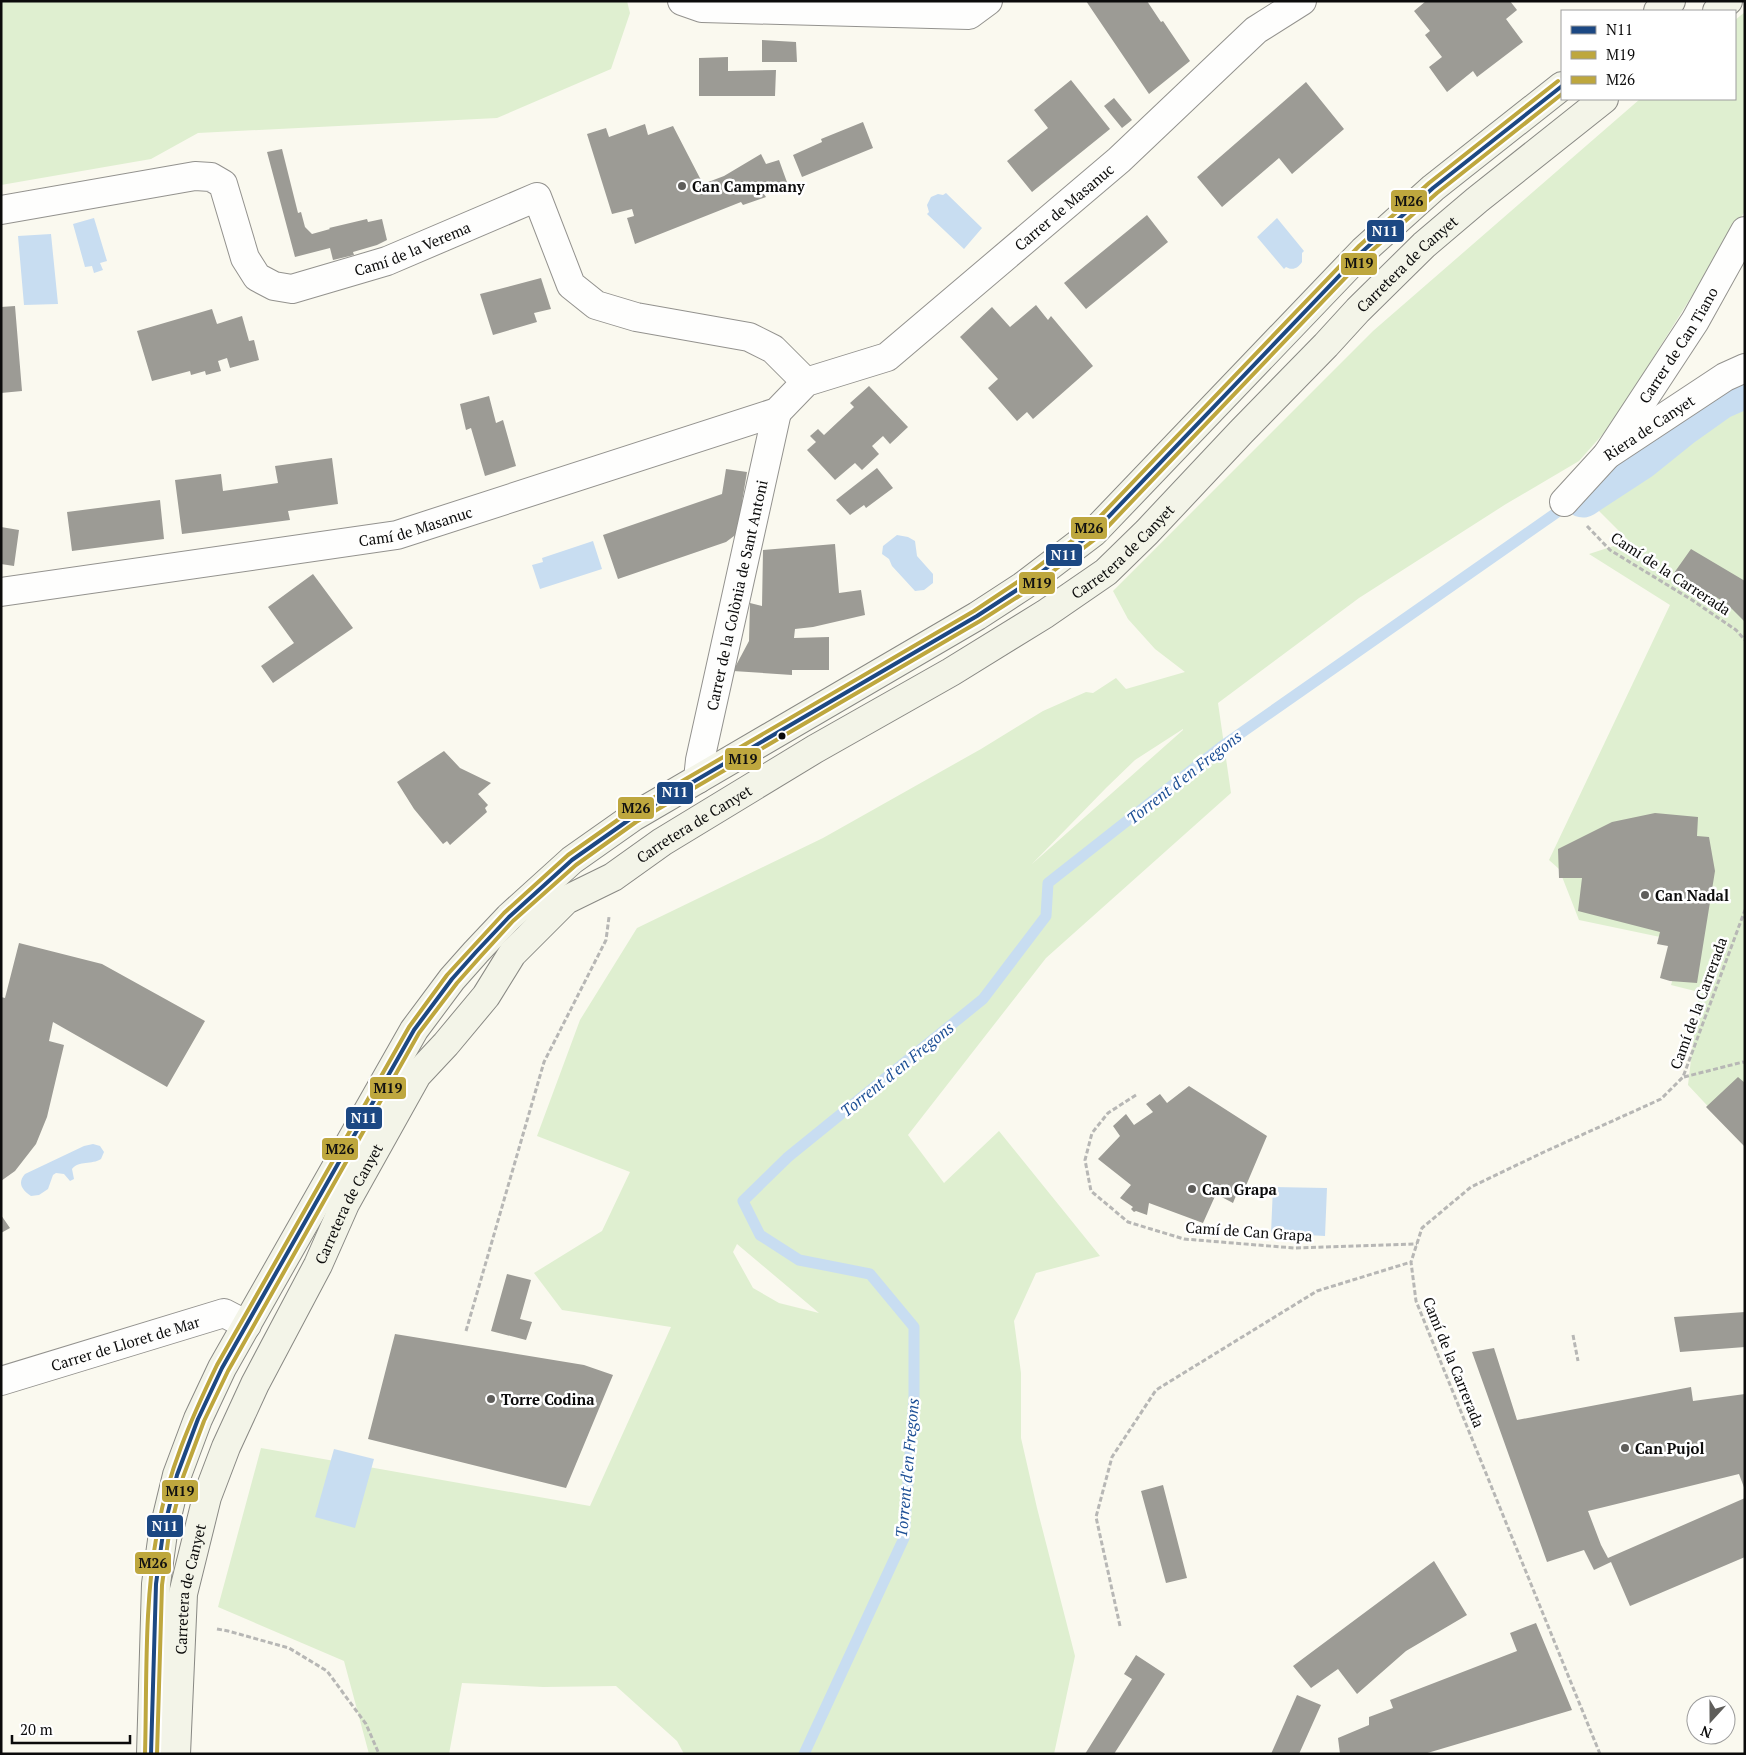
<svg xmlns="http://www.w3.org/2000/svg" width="1746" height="1755" viewBox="0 0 1746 1755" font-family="'PT Serif',serif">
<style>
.green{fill:#dfefd0;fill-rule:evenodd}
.water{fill:#c8ddf1}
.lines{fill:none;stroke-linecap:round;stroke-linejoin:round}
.stream{stroke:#c8ddf1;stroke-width:11}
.canal{stroke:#c8ddf1;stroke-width:41}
.building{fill:#9c9b95}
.street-casing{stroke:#93928e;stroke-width:30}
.secondary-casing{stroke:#898984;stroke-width:30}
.path{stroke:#b7b7b5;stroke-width:3;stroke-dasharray:5 2.5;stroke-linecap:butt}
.street{stroke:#fefefd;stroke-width:28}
.secondary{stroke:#f3f4e8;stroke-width:28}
.bus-1-casing{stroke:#fff;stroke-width:8}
.bus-2-casing{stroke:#fff;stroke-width:8}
.bus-3-casing{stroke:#fff;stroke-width:8}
.bus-1{stroke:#1c4883;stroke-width:4}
.bus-2{stroke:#bea73e;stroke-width:4}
.bus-3{stroke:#bea73e;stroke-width:4}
.poi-dot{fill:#5f5e5b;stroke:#fff;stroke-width:2}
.bus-dot{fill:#0b0b0b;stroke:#fff;stroke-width:2}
.labels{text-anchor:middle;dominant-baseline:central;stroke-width:5;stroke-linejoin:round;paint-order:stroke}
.poi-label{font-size:15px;font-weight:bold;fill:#0b0b0b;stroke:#fff;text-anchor:start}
.street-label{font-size:15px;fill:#0b0b0b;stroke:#fff}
.water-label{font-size:16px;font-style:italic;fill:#1d4f95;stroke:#fff}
.line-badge{stroke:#fff;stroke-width:2}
.badge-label{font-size:14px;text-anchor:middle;font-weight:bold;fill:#fff}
.pale-badge-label{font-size:14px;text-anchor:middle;font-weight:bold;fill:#111}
</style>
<rect width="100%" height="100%" fill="#faf9ef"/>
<path class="green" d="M1,1H627L630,13L611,69L497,118L198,133L151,159L1,185Z
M1745,12V211L1611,425L1579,461L1506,504L1359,598L1218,703L1231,793L1046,958L908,1135L944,1183L999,1131L1100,1256L1036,1273L1014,1321L1021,1373V1438L1037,1508L1075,1656L1054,1754H684L677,1741L616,1686L543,1687L462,1683L449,1754H369L344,1661L218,1607L261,1448L590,1506L671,1327L562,1310L534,1273L602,1231L630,1172L537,1136L580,1020L637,928L823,838L981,749L1043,711L1086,692L1093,693L1116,678L1126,689L1185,672L1155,649L1128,619L1113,591L1373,331L1640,99H1735V20ZM1183,729V730L1032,864L1106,788L1135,760ZM737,1244L819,1313L779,1303L753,1288L733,1252Z
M1745,396V1146L1688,1085L1699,992L1671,985L1684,942L1579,920L1559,869L1549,860L1670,605L1589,554L1629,541L1594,506L1700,419Z"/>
<path class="water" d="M946,193L982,228L964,249L927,214L929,212L927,205L931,197L938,194L943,195Z
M94,218L107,261L100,263L103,270L94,273L92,266L85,267L73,224Z
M1277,218L1304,251L1302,253V262C1298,268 1293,271 1286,267L1284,269L1257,237Z
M51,234L58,304L24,305L18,236Z
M897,535L908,537L915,541L917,556L933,574V583L924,590L915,591L892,566L889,559L882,554L883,546Z
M593,541L602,569L540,589L532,565L543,562L542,558Z
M93,1144L100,1146L104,1152L101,1159C92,1165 79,1160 72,1169L74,1179L70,1181L64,1174L56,1173L53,1175L48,1189L39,1195L31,1196C22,1190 17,1183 25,1174L84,1146Z
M1273,1187L1327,1188L1325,1236L1271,1233Z
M334,1449L374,1459L355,1528L315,1517Z"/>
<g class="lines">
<path class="stream" d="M804,1754L904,1538L914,1398V1327L870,1274L799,1260L760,1235L743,1201L788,1157L983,999L1046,916L1048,883L1221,747L1556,513"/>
<path class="canal" d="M1583,497L1641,459L1682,426L1720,399L1745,388"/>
</g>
<path class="building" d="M1086,1H1147L1161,22L1163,21L1190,61L1149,94Z
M1426,1H1510L1517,10L1506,19L1523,42L1477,77L1473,71L1447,92L1429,67L1442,57L1425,35L1430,31L1414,11Z
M762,40L796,42L797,62H762Z
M728,57V71L776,70L775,96H699V58Z
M1071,80L1110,129L1032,192L1007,161L1048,128L1034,110Z
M1306,82L1344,129L1292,174L1279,158L1222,207L1197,177Z
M1114,98L1132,120L1122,128L1104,106Z
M863,122L873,148L802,177L793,155L822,142L821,139Z
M645,124L648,135L673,126L703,184L724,176L761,154L766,164L779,160L788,185L764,194L766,197L743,205L741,202L635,244L627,218L634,216L632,209L612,214L587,134L606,128L609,137Z
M282,149L298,213L301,212L305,227L312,234L330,229L329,228L367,219L368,222L382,219L387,240L377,245L353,252L354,255L333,260L330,248L295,257L267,152Z
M1147,215L1168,242L1086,309L1064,283Z
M541,278L551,309L534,313L537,322L493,335L480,294Z
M1036,305L1048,320L1051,316L1093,366L1033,419L1027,412L1017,421L988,388L998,379L960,337L992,307L1010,327Z
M15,306L22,391L1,393V307Z
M212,309L217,324L242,316L249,341L254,340L259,360L230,368L227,358L218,361L221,371L206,375L205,371L191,375L190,371L152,381L137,331Z
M869,386L908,427L890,444L883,436L872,446L879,454L862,470L855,463L835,480L807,450L816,442L810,436L818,429L824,435L854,407L850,403Z
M489,396L496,423L503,420L516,466L485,476L471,428L466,430L460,404Z
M332,458L338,504L288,511L290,520L182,534L175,480L221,474L223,491L278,483L275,466Z
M877,468L893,488L866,508L864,505L850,515L836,500Z
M726,469L747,472L742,502L748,503L738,533L726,542L618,579L603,535L722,494Z
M160,500L164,539L72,551L67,512Z
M1,527L19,530L14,566L1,564Z
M835,544L839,593L861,590L865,615L813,627L795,629L794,638L829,637V670H792V675L733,671L749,641L750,603L762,606L763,550Z
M1691,549L1745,581V622L1726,603L1674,573Z
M313,574L353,628L273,683L261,666L294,643L268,607Z
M444,751L460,768L491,783L478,794L488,805L485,808L487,812L450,845L447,841L443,844L414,809L397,782Z
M1655,813L1698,817L1697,836L1709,837L1715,871L1697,983L1670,981L1660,978L1668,946L1657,944L1660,932L1578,911L1582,878H1559L1558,849L1612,822Z
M19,943L102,964L205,1021L167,1087L53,1022L49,1041L64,1045L47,1117L36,1144L15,1171L1,1181V997L5,998Z
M1738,1077L1745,1083V1147L1706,1107Z
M1189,1086L1267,1136L1245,1188L1240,1186L1233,1203L1216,1194L1203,1223L1149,1203L1147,1215L1136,1211L1134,1212L1131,1209L1133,1207L1120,1198L1131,1185L1098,1159L1120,1136L1113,1126L1126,1114L1134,1125L1153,1112L1146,1104L1160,1094L1167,1103Z
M1,1215L10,1228L1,1233Z
M507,1274L531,1280L520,1319L532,1322L526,1340L491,1331Z
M1745,1312V1347L1680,1352L1674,1317Z
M395,1334L584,1365L613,1375L566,1488L368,1439Z
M1494,1348L1517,1420L1691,1387L1693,1401L1745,1394V1490L1739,1474L1588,1511L1601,1545L1608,1558L1745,1498V1557L1630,1606L1611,1562L1594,1570L1584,1550L1547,1562L1472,1352Z
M1163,1485L1187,1578L1166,1583L1141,1491Z
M1434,1561L1467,1615L1406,1651L1357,1694L1338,1669L1311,1688L1293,1666Z
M1536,1623L1572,1710L1424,1754H1340L1338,1738L1369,1725V1717L1393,1708L1390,1700L1517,1651L1510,1633Z
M1136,1655L1165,1674L1114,1754H1085L1132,1679L1124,1674Z
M1297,1695L1321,1705L1299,1754H1271Z"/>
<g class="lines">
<g class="street-casing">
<g id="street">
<path d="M682,1L702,8L969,15L988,1"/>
<path id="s1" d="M1,210L195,176L211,177L223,184L245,258L257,277L274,286L292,289L387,261L537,197L571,285L596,305L636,317L749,337L773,349L806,382"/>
<path id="s2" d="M1607,455L1695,321L1745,231"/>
<path id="s3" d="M1564,502L1607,455L1725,377L1745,368"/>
<path id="s4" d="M1,592L397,535L777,412L806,382L887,357L1119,160L1256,30L1302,1"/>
<path id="s5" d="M698,779L700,760L777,412"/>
<path id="s6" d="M1,1381L224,1313L247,1325"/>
</g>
</g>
<g class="secondary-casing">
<g id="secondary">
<path d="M1658,11L1671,1"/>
<path d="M1717,11L1728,1"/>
<path d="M151,1754L156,1584L163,1533L177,1475L198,1419L222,1368L414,1030L452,979L476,952L509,917L572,860L633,817L977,616L1023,586L1094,532L1363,251L1433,188L1562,86"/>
<path id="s7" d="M176,1754L183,1594L207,1497L226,1447L255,1384L318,1265L345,1204L417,1075L446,1044L486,996L512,954L566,900L613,877L662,842L815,749L951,672L1045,614L1106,572L1147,532L1241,432L1326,345L1358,310L1424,245L1477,200L1604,99"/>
</g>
</g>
<path class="path" d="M1587,526L1610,550L1692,600L1736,630L1745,640
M1684,1077L1743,1062L1745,1063
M1136,1095L1108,1113L1092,1133L1085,1160L1091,1191L1128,1222L1184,1239L1294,1248L1417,1244
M466,1331L544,1062L606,940L609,917
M1573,1335L1578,1361
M1120,1626L1096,1517L1112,1457L1156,1390L1317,1291L1411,1262
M217,1629L228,1631L289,1648L327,1671L366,1724L379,1754
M1600,1754L1416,1301L1411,1262L1422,1228L1471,1187L1544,1152L1661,1099L1683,1077L1745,910"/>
<use href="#street" class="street"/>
<use href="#secondary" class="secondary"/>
<g class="bus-1-casing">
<path id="bus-1" d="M151,1754L156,1584L163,1533L177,1475L198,1419L222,1368L414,1030L452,979L476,952L509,917L572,860L633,817L977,616L1023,586L1094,532L1363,251L1433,188L1562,86"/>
</g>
<g class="bus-2-casing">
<path id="bus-2" d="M157,1754L162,1585L169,1534L183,1477L204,1421L228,1371L419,1033L457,983L481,956L513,921L576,865L636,822L980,621L1027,591L1098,537L1367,255L1437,193L1562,94"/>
</g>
<g class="bus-3-casing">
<path id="bus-3" d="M145,1754C147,1681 144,1605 157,1533C167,1474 191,1419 217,1365L409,1027L447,975L504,913L568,855L629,812L974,611L1019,581L1090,527L1359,246L1429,183L1558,81"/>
</g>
<use href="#bus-1" class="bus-1"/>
<use href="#bus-2" class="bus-2"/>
<use href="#bus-3" class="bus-3"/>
</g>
<g class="poi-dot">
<circle cx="682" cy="186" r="5"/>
<circle cx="1645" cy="895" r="5"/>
<circle cx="1192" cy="1189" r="5"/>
<circle cx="491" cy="1399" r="5"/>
<circle cx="1625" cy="1448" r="5"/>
</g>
<circle class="bus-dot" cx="782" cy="736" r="4.5"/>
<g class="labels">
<g class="poi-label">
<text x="692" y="186">Can Campmany</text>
<text x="1655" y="895">Can Nadal</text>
<text x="1202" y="1189">Can Grapa</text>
<text x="501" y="1399">Torre Codina</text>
<text x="1635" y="1448">Can Pujol</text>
</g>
<g class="street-label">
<text stroke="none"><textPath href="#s4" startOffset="1158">Carrer de Masanuc</textPath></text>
<text stroke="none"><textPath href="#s1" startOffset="491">Camí de la Verema</textPath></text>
<text stroke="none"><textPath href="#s7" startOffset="2026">Carretera de Canyet</textPath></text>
<text stroke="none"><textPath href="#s2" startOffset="131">Carrer de Can Tiano</textPath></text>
<text stroke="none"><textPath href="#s3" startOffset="114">Riera de Canyet</textPath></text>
<text stroke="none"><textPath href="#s4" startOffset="420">Camí de Masanuc</textPath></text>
<text stroke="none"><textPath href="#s7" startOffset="1621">Carretera de Canyet</textPath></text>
<text transform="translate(1671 573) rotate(33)">Camí de la Carrerada</text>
<text stroke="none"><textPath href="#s5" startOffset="188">Carrer de la Colònia de Sant Antoni</textPath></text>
<text stroke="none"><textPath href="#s7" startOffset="1112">Carretera de Canyet</textPath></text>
<text transform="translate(1698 1003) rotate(-70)">Camí de la Carrerada</text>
<text stroke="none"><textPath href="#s7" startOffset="586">Carretera de Canyet</textPath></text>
<text transform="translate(1249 1231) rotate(4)">Camí de Can Grapa</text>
<text stroke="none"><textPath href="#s6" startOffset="130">Carrer de Lloret de Mar</textPath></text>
<text transform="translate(1454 1362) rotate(68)">Camí de la Carrerada</text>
<text stroke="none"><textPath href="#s7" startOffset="166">Carretera de Canyet</textPath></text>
</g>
<g class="water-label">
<text transform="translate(1184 777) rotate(-38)">Torrent d'en Fregons</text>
<text transform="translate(897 1069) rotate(-39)">Torrent d'en Fregons</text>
<text transform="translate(907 1468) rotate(-85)">Torrent d'en Fregons</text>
</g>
</g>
<g class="line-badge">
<rect x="1390" y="189" width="38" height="24" rx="5" fill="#bea73e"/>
<rect x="1366" y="219" width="39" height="24" rx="5" fill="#1c4883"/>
<rect x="1340" y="252" width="38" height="24" rx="5" fill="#bea73e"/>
<rect x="1070" y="516" width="38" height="24" rx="5" fill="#bea73e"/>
<rect x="1045" y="543" width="38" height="24" rx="5" fill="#1c4883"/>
<rect x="1018" y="571" width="38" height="24" rx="5" fill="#bea73e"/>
<rect x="724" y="747" width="38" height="24" rx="5" fill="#bea73e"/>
<rect x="656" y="781" width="38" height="24" rx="5" fill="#1c4883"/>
<rect x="617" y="796" width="38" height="24" rx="5" fill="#bea73e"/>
<rect x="369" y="1076" width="38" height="24" rx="5" fill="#bea73e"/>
<rect x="345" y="1106" width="38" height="24" rx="5" fill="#1c4883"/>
<rect x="321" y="1137" width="38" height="24" rx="5" fill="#bea73e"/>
<rect x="161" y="1479" width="38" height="24" rx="5" fill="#bea73e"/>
<rect x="146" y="1514" width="38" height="24" rx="5" fill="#1c4883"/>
<rect x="134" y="1551" width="38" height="24" rx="5" fill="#bea73e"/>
</g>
<g class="badge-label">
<text x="1385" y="236">N11</text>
<text x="1064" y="560">N11</text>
<text x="675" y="797">N11</text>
<text x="364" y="1123">N11</text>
<text x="165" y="1531">N11</text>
</g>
<g class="pale-badge-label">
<text x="1409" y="206">M26</text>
<text x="1359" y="268">M19</text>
<text x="1089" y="533">M26</text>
<text x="1037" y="588">M19</text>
<text x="743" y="764">M19</text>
<text x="636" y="813">M26</text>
<text x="388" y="1093">M19</text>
<text x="340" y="1154">M26</text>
<text x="180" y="1496">M19</text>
<text x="153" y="1568">M26</text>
</g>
<rect width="1746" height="1755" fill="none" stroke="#0b0b0b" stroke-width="5"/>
<rect x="1561" y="10" width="175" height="90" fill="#ffffff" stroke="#9d9d9d"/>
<rect x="1571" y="26" width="25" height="8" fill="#1c4883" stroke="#9d9d9d"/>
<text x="1606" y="35" font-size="15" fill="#0b0b0b">N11</text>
<rect x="1571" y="51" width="25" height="8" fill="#bea73e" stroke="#9d9d9d"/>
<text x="1606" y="60" font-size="15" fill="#0b0b0b">M19</text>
<rect x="1571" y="76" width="25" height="8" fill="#bea73e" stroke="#9d9d9d"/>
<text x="1606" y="85" font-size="15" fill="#0b0b0b">M26</text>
<g transform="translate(1711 1720) rotate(201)"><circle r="24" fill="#ffffff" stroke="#9d9d9d"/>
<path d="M0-4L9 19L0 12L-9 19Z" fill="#5f5e5b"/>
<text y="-8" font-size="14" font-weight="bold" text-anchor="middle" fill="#0b0b0b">N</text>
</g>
<path d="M12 1735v8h118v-8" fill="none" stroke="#0b0b0b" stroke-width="2.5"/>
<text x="20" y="1735" font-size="15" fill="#0b0b0b" stroke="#ffffff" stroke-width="4" paint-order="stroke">20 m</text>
</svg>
